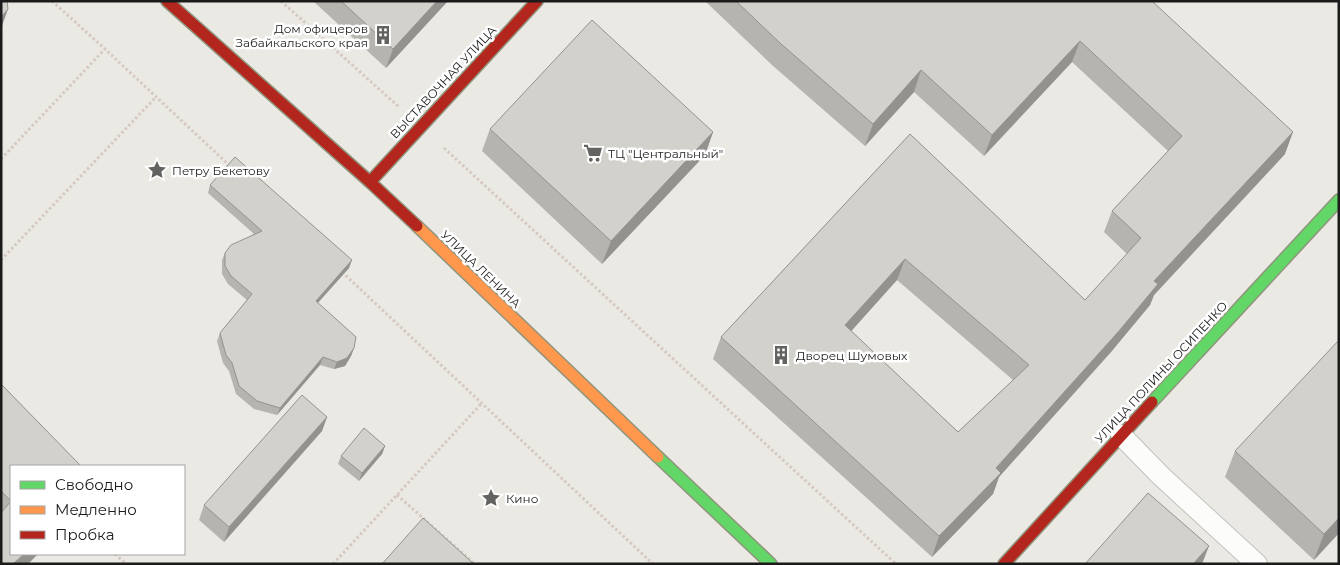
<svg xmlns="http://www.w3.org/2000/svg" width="1340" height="565" viewBox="0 0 1340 565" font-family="Montserrat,sans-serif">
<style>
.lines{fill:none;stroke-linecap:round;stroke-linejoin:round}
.lane-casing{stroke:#c2c2c0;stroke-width:22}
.fast-casing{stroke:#90947c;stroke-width:14}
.slow-casing{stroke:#90947c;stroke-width:14}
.jam-casing{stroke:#90947c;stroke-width:14}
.path{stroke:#d6c8c3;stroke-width:3;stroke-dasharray:2.5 2.5;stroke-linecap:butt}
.lane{stroke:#fcfcfb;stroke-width:20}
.fast{stroke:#63d668;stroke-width:11}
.slow{stroke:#ff974d;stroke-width:11}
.jam{stroke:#b3261e;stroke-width:11}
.wall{fill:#b5b4af;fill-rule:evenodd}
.shaded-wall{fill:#94928f}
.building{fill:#d3d1cc;stroke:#94928f;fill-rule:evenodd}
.labels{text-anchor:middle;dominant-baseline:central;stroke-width:5;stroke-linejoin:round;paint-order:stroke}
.poi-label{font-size:12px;fill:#1b1b1b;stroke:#fff;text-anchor:start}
.street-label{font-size:12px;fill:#1b1b1b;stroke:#fff}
</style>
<rect width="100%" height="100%" fill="#eae9e4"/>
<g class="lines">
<g class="lane-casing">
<path id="lane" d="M1121,435L1161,476L1257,564"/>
</g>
<g class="fast-casing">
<path id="fast" d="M1152,402L1339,200
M658,457L771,564"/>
</g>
<g class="slow-casing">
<path id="slow" d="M417,226L658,457"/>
</g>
<g class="jam-casing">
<path id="jam" d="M167,1L370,182L417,226
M370,182L537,1
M1004,564L1152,402"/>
</g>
<path class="path" d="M52,1L105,49L230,166
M281,1L399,107
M444,148L896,564
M1,159L105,49
M1,260L156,97
M342,272L653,564
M397,495L475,564
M115,554L126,564
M333,564L482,403"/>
<use href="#lane" class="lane"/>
<use href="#fast" class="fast"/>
<use href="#slow" class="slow"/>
<use href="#jam" class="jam"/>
</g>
<path class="wall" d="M313,1H448L386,68Z
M705,1H1152L1285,154L1154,295L1150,305L1111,352L999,477L993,494L932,557L713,359L721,337L910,134L1085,300L1127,254L1104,232L1112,211L1168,151L1072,62L984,156L914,92L865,146L772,65ZM897,280L1013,380L958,432L851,331Z
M490,129L713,132L705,155L602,264L482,151Z
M210,185L349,268L318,303L354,348L351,356L345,366L334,369L320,365L277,415L254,409L236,394L229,371L223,363L217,341L220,333L247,300L228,284L222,274V260L225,253L254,234L208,193Z
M1,384L28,564H1Z
M327,417L322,431L224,542L199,520L204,505Z
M385,446L382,454L359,481L338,464L341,456Z
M1235,451L1339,533L1314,560L1225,477Z"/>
<path class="shaded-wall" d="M437,1H448L386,68L393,49Z
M8,9L1,29V17Z
M1080,41L1072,62L984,156L992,135Z
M921,70L914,92L865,146L873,124Z
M713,132L705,155L602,264L611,241Z
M1293,132L1285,154L1154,295L1150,305L1111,352L999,477L993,494L932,557L939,536L1154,281Z
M905,259L897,280L837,347L845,325Z
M352,260L349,268L313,308L316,301Z
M354,348L351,356L345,366L334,369L337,362Z
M323,357L320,365L277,415L280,408Z
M327,417L322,431L224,542L229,527Z
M385,446L382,454L359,481L362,473Z
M1339,518V533L1314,560L1324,534Z
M1209,546L1202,564H1193Z
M24,554H38L28,564H13Z"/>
<path class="building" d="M1,1H7L8,9L1,17Z
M341,1H437L393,49Z
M736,1H1152L1293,132L1154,281L1158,284L1119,331L996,468L1001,473L939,536L721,337L910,134L1085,300L1141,238L1112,211L1182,136L1080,41L992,135L921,70L873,124L780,43ZM905,259L1029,365L958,432L845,325Z
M592,20L713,132L611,241L490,129Z
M235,157L352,260L316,301L356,337L354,348L347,358L337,362L323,357L280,408L257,401L239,386L232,363L226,355L220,333L252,294L231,276L225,266V253L231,245L262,231L210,185Z
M1339,340V518L1324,534L1235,451Z
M1,384L81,466H11V554H24L13,564H1V513L11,501L1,491Z
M302,395L327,417L229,527L204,505Z
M364,428L385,446L362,473L341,456Z
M1148,493L1209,546L1193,564H1085Z
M423,518L474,564H382Z"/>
<defs>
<g id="building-bare" transform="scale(1.5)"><path d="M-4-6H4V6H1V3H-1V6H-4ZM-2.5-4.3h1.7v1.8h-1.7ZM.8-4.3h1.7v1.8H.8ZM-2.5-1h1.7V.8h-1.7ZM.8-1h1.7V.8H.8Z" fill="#636361" stroke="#fff" stroke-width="2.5" paint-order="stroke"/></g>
<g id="supermarket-bare" transform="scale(1.5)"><path d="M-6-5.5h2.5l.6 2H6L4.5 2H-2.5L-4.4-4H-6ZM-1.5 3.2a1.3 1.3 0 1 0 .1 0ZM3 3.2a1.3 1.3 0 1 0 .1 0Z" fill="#636361" stroke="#fff" stroke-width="2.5" paint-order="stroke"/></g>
<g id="sight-bare" transform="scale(1.5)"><path d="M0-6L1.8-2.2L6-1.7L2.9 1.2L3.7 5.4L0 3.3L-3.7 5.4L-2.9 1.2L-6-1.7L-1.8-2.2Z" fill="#636361" stroke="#fff" stroke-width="2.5" paint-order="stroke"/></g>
</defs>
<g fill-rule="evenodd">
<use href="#building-bare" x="383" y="35"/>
<use href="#supermarket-bare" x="593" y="153"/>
<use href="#sight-bare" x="157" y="170"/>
<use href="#building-bare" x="781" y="355"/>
<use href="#sight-bare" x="491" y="498"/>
</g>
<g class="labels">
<g class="poi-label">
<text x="368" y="28" text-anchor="end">Дом офицеров<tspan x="368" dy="14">Забайкальского края</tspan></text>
<text x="608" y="153">ТЦ "Центральный"</text>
<text x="172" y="170">Петру Бекетову</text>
<text x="796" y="355">Дворец Шумовых</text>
<text x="506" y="498">Кино</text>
</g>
<g class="street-label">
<text transform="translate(443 82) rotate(-47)">ВЫСТАВОЧНАЯ УЛИЦА</text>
<text transform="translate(481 269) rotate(44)">УЛИЦА ЛЕНИНА</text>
<text transform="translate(1161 372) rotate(-47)">УЛИЦА ПОЛИНЫ ОСИПЕНКО</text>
</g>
</g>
<rect width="1340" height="565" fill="none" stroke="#1b1b1b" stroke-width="5"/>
<rect x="10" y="465" width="175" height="90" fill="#ffffff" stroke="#a4a4a4"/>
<rect x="20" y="481" width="25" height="8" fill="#63d668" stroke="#a4a4a4"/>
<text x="55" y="490" font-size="15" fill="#1b1b1b">Свободно</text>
<rect x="20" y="506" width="25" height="8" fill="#ff974d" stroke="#a4a4a4"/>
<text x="55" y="515" font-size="15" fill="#1b1b1b">Медленно</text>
<rect x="20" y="531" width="25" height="8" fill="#b3261e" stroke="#a4a4a4"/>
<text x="55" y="540" font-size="15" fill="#1b1b1b">Пробка</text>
</svg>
